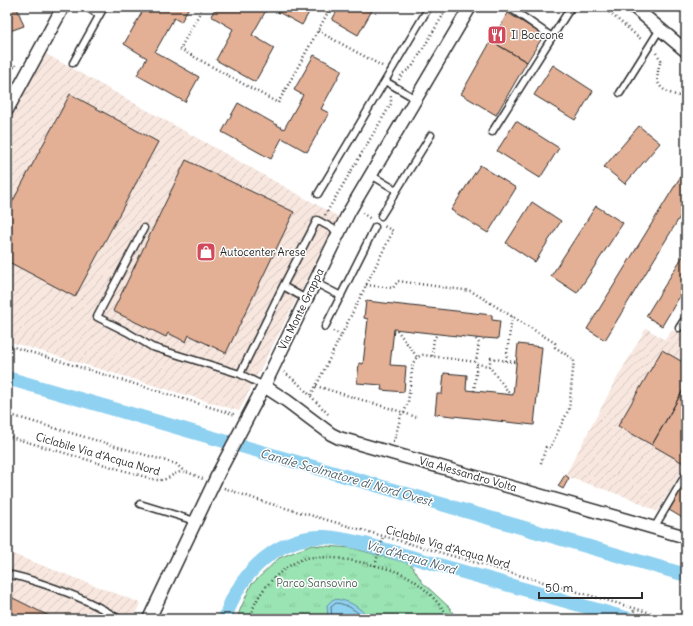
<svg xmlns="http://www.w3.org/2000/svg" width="693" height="626" viewBox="0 0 693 626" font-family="Delius,sans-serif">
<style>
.industrial{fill:url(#industrial-furrows)}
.grass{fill:url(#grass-tufts);stroke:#62886f}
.water{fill:#8fd1f0;stroke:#678fa1}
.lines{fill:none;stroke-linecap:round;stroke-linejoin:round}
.shore{stroke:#536d7a;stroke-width:1}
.canal{stroke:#8fd1f0;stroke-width:14}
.building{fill:#e3b095;stroke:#2b2b2b}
.lane-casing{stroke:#2b2b2b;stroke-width:9}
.street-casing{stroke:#2b2b2b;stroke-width:15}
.path{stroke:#2b2b2b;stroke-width:2.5;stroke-dasharray:1 3;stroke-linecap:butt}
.lane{stroke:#fff;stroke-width:6}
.street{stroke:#fff;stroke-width:12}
.labels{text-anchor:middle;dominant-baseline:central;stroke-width:3;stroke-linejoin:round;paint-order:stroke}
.poi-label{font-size:11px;fill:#2b2b2b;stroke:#fff;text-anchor:start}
.street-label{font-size:11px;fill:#2b2b2b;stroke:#fff}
.park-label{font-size:11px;fill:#4c6254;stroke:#fff}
.water-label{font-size:12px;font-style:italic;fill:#495d66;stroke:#fff}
</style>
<defs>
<pattern id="industrial-furrows" width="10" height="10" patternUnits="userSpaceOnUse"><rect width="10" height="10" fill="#f7e7df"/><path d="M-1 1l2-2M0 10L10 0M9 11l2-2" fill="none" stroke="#d4c6c0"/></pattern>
<pattern id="grass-tufts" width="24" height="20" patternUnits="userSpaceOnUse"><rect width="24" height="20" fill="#9ae4b3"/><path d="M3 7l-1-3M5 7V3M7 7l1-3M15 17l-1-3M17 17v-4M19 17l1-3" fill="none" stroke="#85c49a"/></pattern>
</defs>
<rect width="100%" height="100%" fill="#fff"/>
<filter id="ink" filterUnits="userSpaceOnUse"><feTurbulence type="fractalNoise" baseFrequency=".025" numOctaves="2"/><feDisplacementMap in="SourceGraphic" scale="8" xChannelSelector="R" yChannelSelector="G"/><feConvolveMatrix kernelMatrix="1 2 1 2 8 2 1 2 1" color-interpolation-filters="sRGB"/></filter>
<g filter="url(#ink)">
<path class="industrial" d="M46,54L339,217L239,411L7,341V122Z
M646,328L665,340L671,331L683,329L686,331V465L657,512L632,499L565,476L617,378Z
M7,552L141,603L133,619H7Z"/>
<path class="grass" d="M312,545L352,548L411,564L422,582L450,608L456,619H237L240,610L251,585L279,558Z"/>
<path class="water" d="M333,599C351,600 358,607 371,619H328L327,605Z"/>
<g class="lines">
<path class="shore" d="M332,619L331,607L336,603C348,604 356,611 365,619"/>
<path class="canal" d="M7,378L686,575
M225,619C228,609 232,599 237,591C255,560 288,535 325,537C339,538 352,541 365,544L629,619"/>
</g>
<path class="building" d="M7,7H19L17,8L24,26L7,32Z
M145,7H189L181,22L174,18L155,52L199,77L185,102L137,75L147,58L124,44Z
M216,7H268L252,35L274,48L255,82L216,60L233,29L211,16Z
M269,7H312L302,25Z
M339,7H374L358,35L332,20Z
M508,13L544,35L527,62L491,41Z
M491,41L527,62L496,115L461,94Z
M314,55L342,70L321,109L329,113L307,152L282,138L271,159L222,132L238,103L284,129L303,95L294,90Z
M553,65L593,91L575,120L534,95Z
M70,94L158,142L75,297L7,261V212Z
M516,121L559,148L540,178L497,151Z
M639,126L660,143L625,184L604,167Z
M186,160L294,212L226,353L189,335L186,342L168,333L166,337L113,311Z
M480,165L516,188L488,233L451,210Z
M684,171L686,172V207L605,340L587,329Z
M532,202L561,221L535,262L506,243Z
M596,206L623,223L577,293L551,276Z
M686,251V286L662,326L646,316Z
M366,301L492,315V320L500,321L498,339L484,338V339L394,329L390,365L406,366L404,392L381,390L382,385L357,383L359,363L363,364L368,319L364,318Z
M518,344L542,347L534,425L435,414L437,394H442L444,373L467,375L466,390L513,395Z
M662,350L686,364V385L652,445L618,426Z
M686,385V462L685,464L652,445Z
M565,475L569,478L563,489L558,486Z
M684,484L686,485V520L669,510Z
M7,595L55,619H7Z"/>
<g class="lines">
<g class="lane-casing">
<path id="lane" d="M86,7L99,15
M509,7L552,37
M73,63L104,7
M7,91L15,96
M620,93L660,29
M416,99L385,81L429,7
M492,132L571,7
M371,175L396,190
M318,194L385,81
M381,216L431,135
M144,228L97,317L127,332L152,347L240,374
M314,282L341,296
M306,299L283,286L317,220L339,232
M325,327L375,227
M679,328L686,317
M264,386L240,374L283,286
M140,504L195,521
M654,528L686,474
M7,574C19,576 31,580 43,584C70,593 95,603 119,619"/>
</g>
<g class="street-casing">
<path id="street" d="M634,7L686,51
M7,110L63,7
M264,386L287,401L331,434L339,438L686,537
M149,619L219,472L264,386L349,212L470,7"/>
</g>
<path class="path" d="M203,7L180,49L278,103L331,7
M603,7L642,40
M318,31L384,67
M656,53L661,60C660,64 658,68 658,73C654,91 673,94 686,98
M7,63L15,68L16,65
M7,70L13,73
M399,80L402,74L412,67L448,7
M362,213L371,219
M325,215L391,104V94
M366,285L393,288L398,281L471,291L555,343V347L574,360L569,409L550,448L546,447L540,466
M397,330L417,357
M333,331L342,335
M476,339L479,343L476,362
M7,345L236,415
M432,356L434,338L438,334
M506,361L516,362
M489,366L510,394
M284,372L299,384L328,414
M316,386L402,412L394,441H393
M474,391L477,364
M311,395L316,386L393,231L384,226
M404,413L408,402L413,363L417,357L423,355L476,362L477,364L489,366L491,358L506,361L512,316
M404,413L416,417
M7,414L176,464L185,472
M7,436L156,480C170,481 171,473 181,472C188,471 196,476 203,479
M224,488L261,501L672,619
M375,566L383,537
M250,619C252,613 253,607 256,602C264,585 284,566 303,559C322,552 388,566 407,576C422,584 441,605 450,619
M631,619L635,608"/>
<use href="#lane" class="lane"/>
<use href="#street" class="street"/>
</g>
</g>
<defs>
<g id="restaurant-square" transform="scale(1)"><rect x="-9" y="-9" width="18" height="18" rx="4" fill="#d1495b" stroke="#fff"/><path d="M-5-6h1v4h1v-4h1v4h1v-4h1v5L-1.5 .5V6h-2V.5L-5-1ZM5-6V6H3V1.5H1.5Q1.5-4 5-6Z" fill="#fff"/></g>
<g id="shop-square" transform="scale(1)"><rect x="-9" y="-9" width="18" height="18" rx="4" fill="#d1495b" stroke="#fff"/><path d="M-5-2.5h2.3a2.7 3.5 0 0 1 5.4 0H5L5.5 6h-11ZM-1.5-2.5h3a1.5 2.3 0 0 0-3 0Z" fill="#fff"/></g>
</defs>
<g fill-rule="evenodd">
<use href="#restaurant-square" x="497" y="35"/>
<use href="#shop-square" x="206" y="252"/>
</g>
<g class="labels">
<g class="poi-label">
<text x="511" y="35">Il Boccone</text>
<text x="220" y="252">Autocenter Arese</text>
</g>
<g class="street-label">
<text transform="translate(301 309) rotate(-64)">Via Monte Grappa</text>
<text transform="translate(98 454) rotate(16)">Ciclabile Via d’Acqua Nord</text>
<text transform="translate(468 474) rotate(16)">Via Alessandro Volta</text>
<text transform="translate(448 547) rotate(16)">Ciclabile Via d’Acqua Nord</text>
</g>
<g class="park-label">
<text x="317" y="583">Parco Sansovino</text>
</g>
<g class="water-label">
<text transform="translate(346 477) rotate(16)">Canale Scolmatore di Nord Ovest</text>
<text transform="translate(411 557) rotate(16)">Via d'Acqua Nord</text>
</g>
</g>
<rect width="693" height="626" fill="none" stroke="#fff" stroke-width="24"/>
<rect x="12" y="12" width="669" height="602" fill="none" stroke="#2b2b2b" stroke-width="1.5" filter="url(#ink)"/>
<path d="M539 592v6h103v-6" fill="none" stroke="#2b2b2b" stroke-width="2"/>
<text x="545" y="592" font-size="12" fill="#2b2b2b" stroke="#ffffff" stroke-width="3" paint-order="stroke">50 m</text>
</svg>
